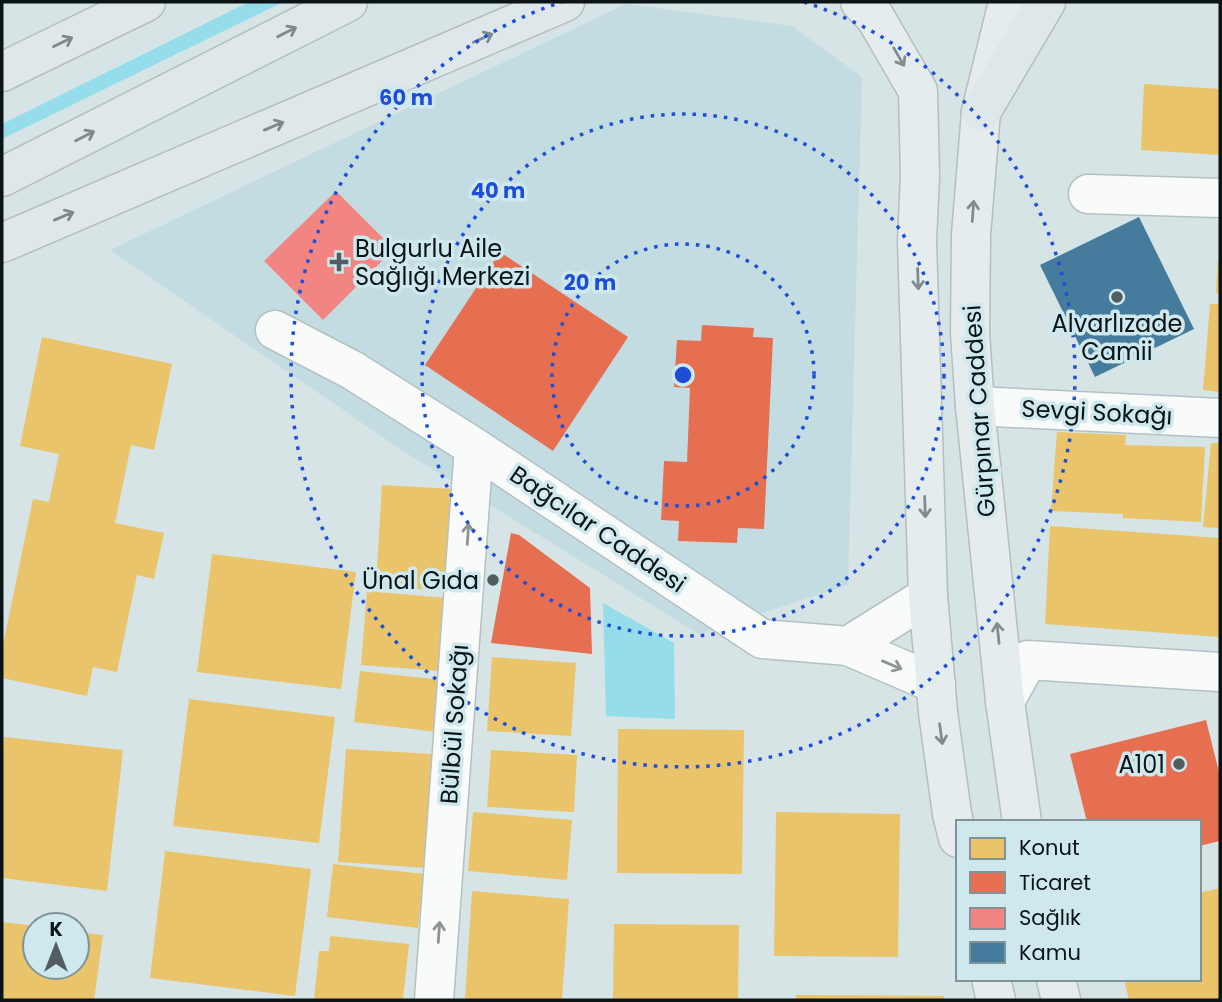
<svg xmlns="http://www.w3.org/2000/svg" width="1222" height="1002" viewBox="0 0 1222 1002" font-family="Poppins,sans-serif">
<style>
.built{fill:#c3dce1}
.green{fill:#95ddea}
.homes{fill:#e9c46a}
.shops{fill:#e76f51}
.health{fill:#f28482}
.public{fill:#457b9d}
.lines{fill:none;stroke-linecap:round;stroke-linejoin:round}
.minor-casing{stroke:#b5c0c2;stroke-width:41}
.tertiary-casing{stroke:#b5c0c2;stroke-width:41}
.primary-casing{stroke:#b7bdbf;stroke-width:41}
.trunk-casing{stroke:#b7bdbf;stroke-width:41}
.minor{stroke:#f9fbfb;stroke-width:38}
.tertiary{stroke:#f9fbfb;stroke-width:38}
.primary{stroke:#e4ecee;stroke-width:38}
.trunk{stroke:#dee8ea;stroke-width:38}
.oneway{stroke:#7f898b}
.oneway2{stroke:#828b8d}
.oneway3{stroke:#8e9394}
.ring{fill:none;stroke:#1d4ed8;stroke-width:3.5;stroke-dasharray:3.5 7}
.poi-dot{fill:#525d5f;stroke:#cfe8ed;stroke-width:2.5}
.labels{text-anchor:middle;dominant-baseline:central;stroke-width:7;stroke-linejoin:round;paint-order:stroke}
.poi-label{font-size:24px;fill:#0b1416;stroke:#cfe8ed;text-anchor:end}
.street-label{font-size:24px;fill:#0b1416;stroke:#cfe8ed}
.centre{fill:#1d4ed8;stroke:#cfe8ed;stroke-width:3.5}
.ring-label{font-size:21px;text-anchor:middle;font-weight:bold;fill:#1d4ed8;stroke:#cfe8ed;stroke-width:7;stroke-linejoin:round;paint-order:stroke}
</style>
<rect width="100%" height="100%" fill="#d6e4e6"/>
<path class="built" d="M626,4L792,26L862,77L848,585L699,634L403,451L110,250Z"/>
<path class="green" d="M249,2H283L2,139V124Z
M603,603L674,643L675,719L606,716Z"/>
<path class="homes" d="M1144,84L1220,89V155L1141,150Z
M1218,259H1220V294L1216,293Z
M1210,304H1220V392L1203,390Z
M42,337L172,364L154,450L131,445L115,523L164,533L154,579L137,575L117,672L93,667L87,696L2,678V650L33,499L49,502L59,454L20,446Z
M1057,432L1126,435L1125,445L1205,447L1201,522L1123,518V514L1051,511Z
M1211,443H1220V528L1203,527Z
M382,485L454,489L448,591L376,586Z
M1050,526L1220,538V637L1045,624Z
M212,554L356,572L341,689L197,672Z
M367,591L446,598L440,671L361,665Z
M492,657L576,663L571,736L487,731Z
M360,671L442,680L437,732L354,722Z
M189,699L335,717L319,843L173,826Z
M618,729L744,730L742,874L617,873Z
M4,737L123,750L107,891L2,878V759Z
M346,749L433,754L426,868L338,862Z
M491,750L577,755L574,812L487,807Z
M473,812L572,820L567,880L468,871Z
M776,812L900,814L898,957L774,956Z
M165,851L311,869L295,996L150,978Z
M333,864L424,874L418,928L327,917Z
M1220,888V1000H1129L1124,979H1199V893Z
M472,891L569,899L562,1000H465Z
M2,922L35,926V967H77V932L103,935L94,1000H2Z
M614,924L739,925L738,1000H613Z
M330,936L409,944L403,1000H314L319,951H329Z
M796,995L944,996V1000H796Z"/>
<path class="shops" d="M500,252L628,337L553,451L425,365Z
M702,325L754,328L753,337L773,338L764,529L738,528L737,543L678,541L679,521L661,520L664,461L687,462L690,388L674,387L677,340L701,341Z
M511,533L519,535L590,588L592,654L491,643Z
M1206,720L1220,776V841L1199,846V822H1087L1070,754Z"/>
<path class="health" d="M336,191L394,249L323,320L264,261Z"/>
<path class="public" d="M1139,217L1194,329L1095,377L1040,265Z"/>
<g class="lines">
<g class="minor-casing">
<path id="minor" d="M1088,194L1220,198
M275,330L352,370L474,447L762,639L848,646L936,684
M975,406L1220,418
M848,646L928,596
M434,1000L474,447"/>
</g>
<g class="tertiary-casing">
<path id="tertiary" d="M1005,701L1028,660L1220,672"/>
</g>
<g class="primary-casing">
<path id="primary" d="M860,2L875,17L918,91L920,176L917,241L928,596L938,712L952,814L958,838
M1008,2L981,112L971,235L970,333L975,406L1005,701L1022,822
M991,979L996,1000
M1056,979L1061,1000"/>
</g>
<g class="trunk-casing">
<path id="trunk" d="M2,72L146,2
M981,112L1046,2
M2,177L348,2
M2,243L565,2"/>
</g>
<use href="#minor" class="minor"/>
<use href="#tertiary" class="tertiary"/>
<use href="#primary" class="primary"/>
<use href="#trunk" class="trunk"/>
</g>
<defs><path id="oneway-shaft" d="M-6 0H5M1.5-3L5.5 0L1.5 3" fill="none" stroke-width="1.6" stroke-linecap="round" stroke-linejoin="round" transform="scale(1.75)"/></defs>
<g class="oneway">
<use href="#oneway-shaft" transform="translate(287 32) rotate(-27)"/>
<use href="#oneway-shaft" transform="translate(483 38) rotate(-24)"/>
<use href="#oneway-shaft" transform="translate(63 42) rotate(-26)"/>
<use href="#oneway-shaft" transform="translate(274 126) rotate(-23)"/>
<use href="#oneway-shaft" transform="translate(85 136) rotate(-27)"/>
<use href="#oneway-shaft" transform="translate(64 216) rotate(-23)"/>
</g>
<g class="oneway2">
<use href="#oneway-shaft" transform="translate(899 57) rotate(60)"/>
<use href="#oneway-shaft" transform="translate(973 211) rotate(-86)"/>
<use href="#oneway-shaft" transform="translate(918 279) rotate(88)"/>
<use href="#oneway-shaft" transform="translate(925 507) rotate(88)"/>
<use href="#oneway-shaft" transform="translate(998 633) rotate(-96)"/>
<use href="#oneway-shaft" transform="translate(941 734) rotate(82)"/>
</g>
<g class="oneway3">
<use href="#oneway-shaft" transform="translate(468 534) rotate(-86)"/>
<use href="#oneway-shaft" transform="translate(892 665) rotate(23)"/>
<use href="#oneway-shaft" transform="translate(439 932) rotate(-86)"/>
</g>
<g class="ring">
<circle cx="683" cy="375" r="131"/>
<circle cx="683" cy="375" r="261"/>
<path d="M804 2A392 392 0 1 1 562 2"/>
</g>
<g class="poi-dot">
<path d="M335.5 251.5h7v7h7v7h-7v7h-7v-7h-7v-7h7z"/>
<circle cx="1117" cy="297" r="7"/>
<circle cx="493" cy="580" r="7"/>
<circle cx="1179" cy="764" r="7"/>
</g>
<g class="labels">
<g class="poi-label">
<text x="355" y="248" text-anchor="start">Bulgurlu Aile<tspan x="355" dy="28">Sağlığı Merkezi</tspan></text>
<text x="1117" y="323" text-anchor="middle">Alvarlızade<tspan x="1117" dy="28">Camii</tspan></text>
<text x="479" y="580">Ünal Gıda</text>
<text x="1165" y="764">A101</text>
</g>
<g class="street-label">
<text transform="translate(979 411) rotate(-94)">Gürpınar Caddesi</text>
<text transform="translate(1097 412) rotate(3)">Sevgi Sokağı</text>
<text transform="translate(598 529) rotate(34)">Bağcılar Caddesi</text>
<text transform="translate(454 724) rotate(-86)">Bülbül Sokağı</text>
</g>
</g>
<circle cx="683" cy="375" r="10" class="centre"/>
<g class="ring-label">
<text x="406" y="105">60 m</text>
<text x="498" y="198">40 m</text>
<text x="590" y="290">20 m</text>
</g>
<rect width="1222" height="1002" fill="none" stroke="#0b1416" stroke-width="7"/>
<rect x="956" y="820" width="245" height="161" fill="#cfe8ed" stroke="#819397" stroke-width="2"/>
<rect x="970" y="838" width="35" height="21" fill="#e9c46a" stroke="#819397" stroke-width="2"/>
<text x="1019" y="855" font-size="21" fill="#0b1416">Konut</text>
<rect x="970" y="872" width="35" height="21" fill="#e76f51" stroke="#819397" stroke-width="2"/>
<text x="1019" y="890" font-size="21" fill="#0b1416">Ticaret</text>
<rect x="970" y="908" width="35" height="21" fill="#f28482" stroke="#819397" stroke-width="2"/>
<text x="1019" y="925" font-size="21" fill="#0b1416">Sağlık</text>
<rect x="970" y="942" width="35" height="21" fill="#457b9d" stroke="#819397" stroke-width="2"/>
<text x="1019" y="960" font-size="21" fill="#0b1416">Kamu</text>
<g transform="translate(56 946)"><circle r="33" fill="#cfe8ed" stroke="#819397" stroke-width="2"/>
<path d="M0-5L12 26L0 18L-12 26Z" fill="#525d5f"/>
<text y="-10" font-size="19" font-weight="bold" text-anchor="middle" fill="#0b1416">K</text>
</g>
</svg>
